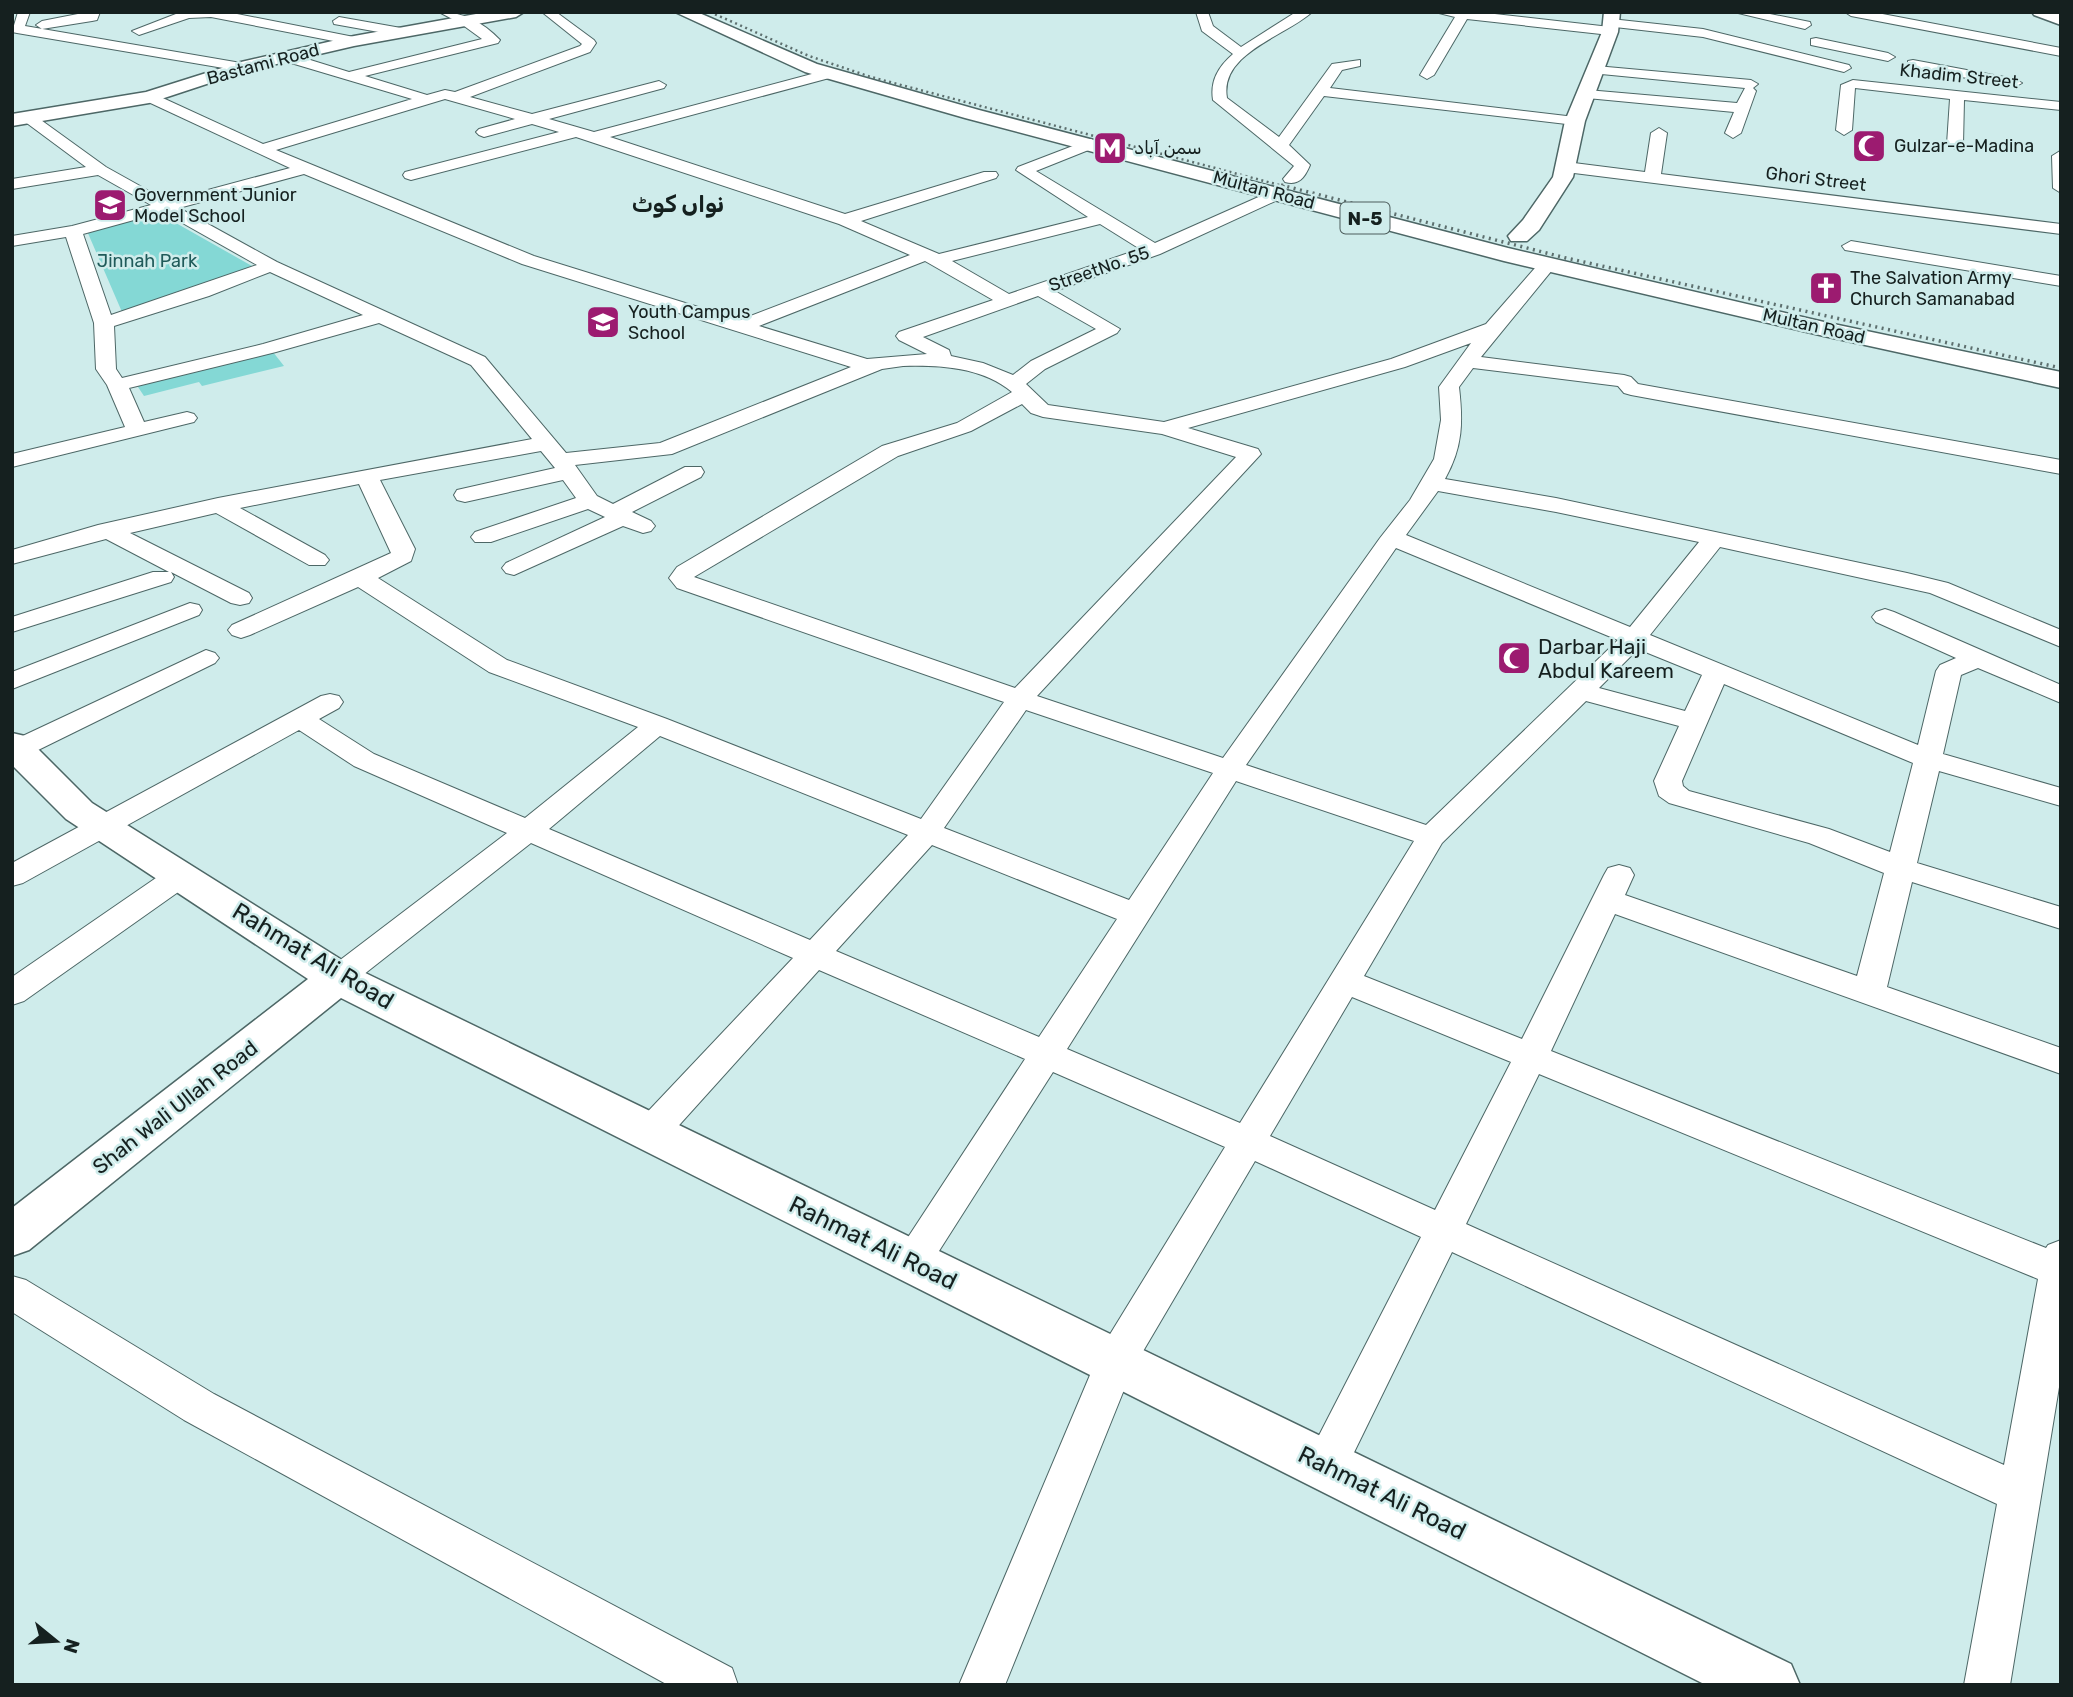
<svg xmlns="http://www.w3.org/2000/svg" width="2073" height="1697" viewBox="0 0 2073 1697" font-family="Rubik,Vazirmatn,sans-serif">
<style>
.green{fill:#84d8d5}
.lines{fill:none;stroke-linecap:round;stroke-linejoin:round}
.street-casing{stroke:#4d6766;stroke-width:2}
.secondary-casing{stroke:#4d6766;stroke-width:3}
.primary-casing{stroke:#4d6766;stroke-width:3}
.street{fill:#fff;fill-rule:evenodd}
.secondary{fill:#fff;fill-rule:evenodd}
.primary{fill:#fff;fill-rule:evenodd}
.rail-far1{stroke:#5d6f6e;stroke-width:2.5;stroke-dasharray:2 3.5;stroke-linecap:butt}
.rail{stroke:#5d6f6e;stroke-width:3.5;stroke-dasharray:2 4.5;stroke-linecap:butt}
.labels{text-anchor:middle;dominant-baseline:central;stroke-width:5;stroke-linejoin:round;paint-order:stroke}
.far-street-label{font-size:18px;fill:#15201f;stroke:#cfeceb}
.far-poi-label{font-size:18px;fill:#15201f;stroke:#cfeceb;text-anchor:start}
.far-park-label{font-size:18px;fill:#205b5a;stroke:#cfeceb}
.shield{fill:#cfeceb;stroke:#4d5d5c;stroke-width:2}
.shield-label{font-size:19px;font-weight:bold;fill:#15201f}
.poi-label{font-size:21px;fill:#15201f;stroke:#cfeceb;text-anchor:start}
.street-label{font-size:21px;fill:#15201f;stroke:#cfeceb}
.far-district-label{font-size:23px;font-weight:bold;fill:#15201f;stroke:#cfeceb}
.near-street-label{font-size:24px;fill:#15201f;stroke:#cfeceb}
</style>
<rect width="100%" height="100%" fill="#cfeceb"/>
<path class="green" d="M160,214L252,266L192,290L122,312L87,231Z
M273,352L284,366L202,386L199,382L144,396L136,384Z"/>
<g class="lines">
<g class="street-casing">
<path id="street" d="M18,12H30L25,26L241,63L248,67L241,71L17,33L12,32Z
M88,12H100L97,20L92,21L42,29L36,25L42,21Z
M181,12H227L354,37L361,41L354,45L211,17L189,18L139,35L132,31Z
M439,12C463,12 483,22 500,40L498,43L365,76L427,95L445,90L455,92L580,46L582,44L542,12H556L594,40L596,43L590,52L470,97L532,114L659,81L666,85L664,88L549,119L594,132L823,71H833V77L610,137L845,214L984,172H996L998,175L996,178L861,221L939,254L1088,217L1016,170L1018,167L1091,139L1099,144L1096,147L1036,171L1155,243L1272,191H1284L1286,194L1284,197L1160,254L1055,291L1120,329L1117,333L1045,369L1026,384L1048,405L1164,422L1391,359L1486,324L1542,260L1548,259L1557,264L1481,357L1624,375L1631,377L1638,384L2061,460V474L1631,395L1624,393L1618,386L1473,368L1459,387C1463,422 1463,447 1445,479L1556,498L1907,573L1948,583L2061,630V647L1930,593L1720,547L1650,635L1918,745L1936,671L1940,665L1956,658L1876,622L1872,617L1876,612L1885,609L1894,612L2061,685V703L1978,668L1961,675L1943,754L2061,788V806L1939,771L1917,863L2061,907V929L1912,882L1887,987L2061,1048V1074L1615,914L1551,1051L2046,1248L2048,1245L2061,1240V1375L2010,1685H1964L1997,1504L1452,1252L1341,1479L1326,1485L1311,1479L1305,1465L1311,1451L1421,1237L1255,1161L1132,1370L1005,1685H959L1101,1349L1225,1147L1053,1072L925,1273L912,1278L899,1273L893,1262L899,1251L1025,1059L819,970L663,1143L650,1147L637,1143L632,1133L637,1123L793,958L531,843L349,986L338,990L327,986L322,978L327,970L507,833L354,766L299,730L23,883L12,886V863L321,696L330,694L339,696L343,702L339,708L319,719L374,754L525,818L638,727L489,672L358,587L250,635L241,638L232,635L228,630L232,625L391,553L359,484L240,508L325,555L329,560L325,565H309L216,513L130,533L249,593L252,598L249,603L240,605L231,603L171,572L174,577L171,582L12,632V617L153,572H169L106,539L12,564V550L98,525L218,498L532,439L471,365L379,323L276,352L129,388L144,422L187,412L194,414L197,418L194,422L12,467V454L125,427L107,385L96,369L94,323L66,237L12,246V236L72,226L151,205L98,175L12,189V179L86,167L24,121L22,118L24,115H34L106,167L167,201L290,168L144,100L142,97L144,94H154L263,144L412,99L281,60V54H291L349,72L482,39L460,23ZM445,99L515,119L479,129L476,132L479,135L484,137L532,124L559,132L405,172L403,175L405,178L411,180L576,137L839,224L910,255L740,320L534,256L276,150ZM304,174L522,264L851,367L660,443L566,453L485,357L277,262L179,208ZM163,212L257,265L111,315L83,234ZM1100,224L1140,249L1009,294L952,261ZM925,261L993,300L899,332L896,336L899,340L927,354L867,359L759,326ZM270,272L363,315L263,344L122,378L116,369L114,326L209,296ZM1038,296L1096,329L1031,361L1013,375L983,363L951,356L949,350L923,337ZM1471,343L1439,387L1441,420L1434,459L1410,500L1380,538L1223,758L1037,696L1261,454L1258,449L1188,428L1405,367ZM903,366C940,365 982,367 1012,392L957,423L882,446L677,567L669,578L677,588L1004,702L921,819L667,719L507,660L378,578L411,561L415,549L380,480L541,451L555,468L457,490L454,495L457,500L465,502L563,480L576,498L475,532L471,537L475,542H491L588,509L605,517L506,563L502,568L506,573L514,575L623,526L643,533L651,531L655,526L651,521L632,512L701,477L704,472L701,467H685L613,504L597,496L575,465L672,454L882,369ZM1022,404L1031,413L1043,417L1162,434L1236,457L1015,688L694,577L898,456L971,431ZM1438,491L1556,512L1699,542L1630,627L1406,535ZM1396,548L1618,640L1426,825L1246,765ZM1638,649L1702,675L1685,711L1599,688ZM1724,684L1913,763L1890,852L1829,829L1689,791L1683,786L1682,781ZM1586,701L1679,726L1654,781L1659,796L1669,803L1809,843L1884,873L1857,976L1625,895L1634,875L1630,868L1619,865L1608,868L1604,875L1522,1039L1364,976L1442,843ZM1026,710L1213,773L1129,900L944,828ZM660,736L908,835L810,940L549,829ZM1236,781L1414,841L1240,1123L1067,1049ZM932,845L1117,919L1039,1037L836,951ZM1352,997L1511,1062L1435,1210L1270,1136ZM1539,1074L2038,1279L2004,1465L1466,1224Z
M1196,12H1208L1213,26L1241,47L1296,12H1312C1286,36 1219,53 1227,98L1279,137L1332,64L1360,60V66L1342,70L1330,88L1575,117L1582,121L1575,125L1324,96L1289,145L1310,165C1305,177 1299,186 1285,182L1283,179L1294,166L1213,100C1210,81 1218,67 1233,54L1202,31Z
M1435,12H1477L1610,27L1617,31L1610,35L1467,19L1434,75L1427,79L1420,75L1455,17Z
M1734,12H1760L1810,22L1811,25L1805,29Z
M1845,12H1872L2061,48V56L1851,16Z
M339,17L401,28L408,32L401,36L334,24L333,21Z
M1611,19L1703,29L1849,65L1851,68L1844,72L1703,37L1606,26L1605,23Z
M1816,38L1888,53L1895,57L1888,61L1811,45V39Z
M1913,60L2015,79L2022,83L2015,87L1908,67V61Z
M1596,66L1751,80L1758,84L1753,88L1756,91L1741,133L1733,138L1725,133L1734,112L1587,98L1580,94L1587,90L1737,103L1745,88L1591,73V67Z
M1853,80L2061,102V110L1964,100L1963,144L1955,149L1947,144L1950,99L1855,88L1852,130L1844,135L1836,130L1841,85Z
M1659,128L1667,133L1661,174L2061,224V234L1566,172L1558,167L1566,162L1645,172L1651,133Z
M2060,151H2061V193L2053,188L2052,156Z
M1851,241L2061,276V286L1845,250L1842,246Z
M190,603L199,605L202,610L199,615L12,689V672Z
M206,650L215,653L219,658L215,663L28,755L12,756V741Z
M180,866L191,869L195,876L191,883L24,1001L12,1005V977L169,869Z
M12,1276L26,1280L214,1394L732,1668L738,1685H668L184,1420L12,1312Z"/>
</g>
<g class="secondary-casing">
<path id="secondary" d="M487,12H524L516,17L354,46L246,71L149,103L12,126V114L146,92L241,62L354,36Z
M1604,12H1620L1618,32L1585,121L1573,177L1539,230L1527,241H1511L1508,236L1523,220L1553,177L1565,121L1602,32Z
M2032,12L2061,14V25L2034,15Z
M12,733L25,736L92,803L353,967L1791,1664L1800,1685H1706L341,998L29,1250L12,1256V1208L308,979L66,819L12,765Z"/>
</g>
<g class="primary-casing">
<path id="primary" d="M675,12H697L817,64L979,110L1508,248L1824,322L2061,372V388L1824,336L1504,261L965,118L805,72Z"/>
</g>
<use href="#street" class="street"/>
<use href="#secondary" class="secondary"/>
<use href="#primary" class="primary"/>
<path class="rail-far1" d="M710,12L809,56L871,77L1287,187"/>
<path class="rail" d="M1281,185L1566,258L2061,368"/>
</g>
<defs>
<g id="mosque-square" transform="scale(1.75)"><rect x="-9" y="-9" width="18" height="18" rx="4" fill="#9c1b70" stroke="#cfeceb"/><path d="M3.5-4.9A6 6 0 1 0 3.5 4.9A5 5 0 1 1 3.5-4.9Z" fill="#fff"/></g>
<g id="metro-square" transform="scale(1.75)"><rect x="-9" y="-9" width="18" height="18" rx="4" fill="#9c1b70" stroke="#cfeceb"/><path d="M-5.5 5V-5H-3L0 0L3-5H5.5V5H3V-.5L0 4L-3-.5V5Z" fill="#fff"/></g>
<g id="school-square" transform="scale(1.75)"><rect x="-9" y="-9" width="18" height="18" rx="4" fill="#9c1b70" stroke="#cfeceb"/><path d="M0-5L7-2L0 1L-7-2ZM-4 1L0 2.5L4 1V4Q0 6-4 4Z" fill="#fff"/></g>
<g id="church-square" transform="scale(1.75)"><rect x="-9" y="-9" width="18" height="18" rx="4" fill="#9c1b70" stroke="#cfeceb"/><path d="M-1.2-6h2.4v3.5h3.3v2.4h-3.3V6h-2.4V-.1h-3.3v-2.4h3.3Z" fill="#fff"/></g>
</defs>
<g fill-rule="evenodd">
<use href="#mosque-square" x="1869" y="146"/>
<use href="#metro-square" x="1110" y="148"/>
<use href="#school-square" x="110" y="205"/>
<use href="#church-square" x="1826" y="288"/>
<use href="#school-square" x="603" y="322"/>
<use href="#mosque-square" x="1514" y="658"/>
</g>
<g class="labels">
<g class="far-street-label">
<text transform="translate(263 64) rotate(-15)">Bastami Road</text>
<text transform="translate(1959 76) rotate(6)">Khadim Street</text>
<text transform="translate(1816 179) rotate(7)">Ghori Street</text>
<text transform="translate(1264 190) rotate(15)">Multan Road</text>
<text transform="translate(1099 269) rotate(-19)">StreetNo. 55</text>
<text transform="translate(1814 326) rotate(13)">Multan Road</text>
</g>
<g class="far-poi-label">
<text x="1894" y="146">Gulzar-e-Madina</text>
<text x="1134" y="148">سمن آباد</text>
<text x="134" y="195">Government Junior<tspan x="134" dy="21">Model School</tspan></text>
<text x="1850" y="278">The Salvation Army<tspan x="1850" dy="21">Church Samanabad</tspan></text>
<text x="628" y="312">Youth Campus<tspan x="628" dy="21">School</tspan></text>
</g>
<g class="far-park-label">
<text x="147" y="261">Jinnah Park</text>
</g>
<rect class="shield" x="1340.5" y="202.5" width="49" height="31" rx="5"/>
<g class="shield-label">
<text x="1365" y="218">N-5</text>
</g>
<g class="poi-label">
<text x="1538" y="646">Darbar Haji<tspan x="1538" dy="24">Abdul Kareem</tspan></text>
</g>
<g class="street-label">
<text transform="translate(175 1107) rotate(-38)">Shah Wali Ullah Road</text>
</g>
<g class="far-district-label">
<text x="678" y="204">نواں کوٹ</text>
</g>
<g class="near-street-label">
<text transform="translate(313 956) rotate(31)">Rahmat Ali Road</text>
<text transform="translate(873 1243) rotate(26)">Rahmat Ali Road</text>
<text transform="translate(1382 1493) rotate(26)">Rahmat Ali Road</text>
</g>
</g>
<rect width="2073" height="1697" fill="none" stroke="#15201f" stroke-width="28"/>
<g transform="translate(56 1641) rotate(108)" stroke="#cfeceb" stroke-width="5" paint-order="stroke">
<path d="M0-5L12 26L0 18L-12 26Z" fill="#15201f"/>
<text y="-10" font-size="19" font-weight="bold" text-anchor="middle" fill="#15201f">N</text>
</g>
</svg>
